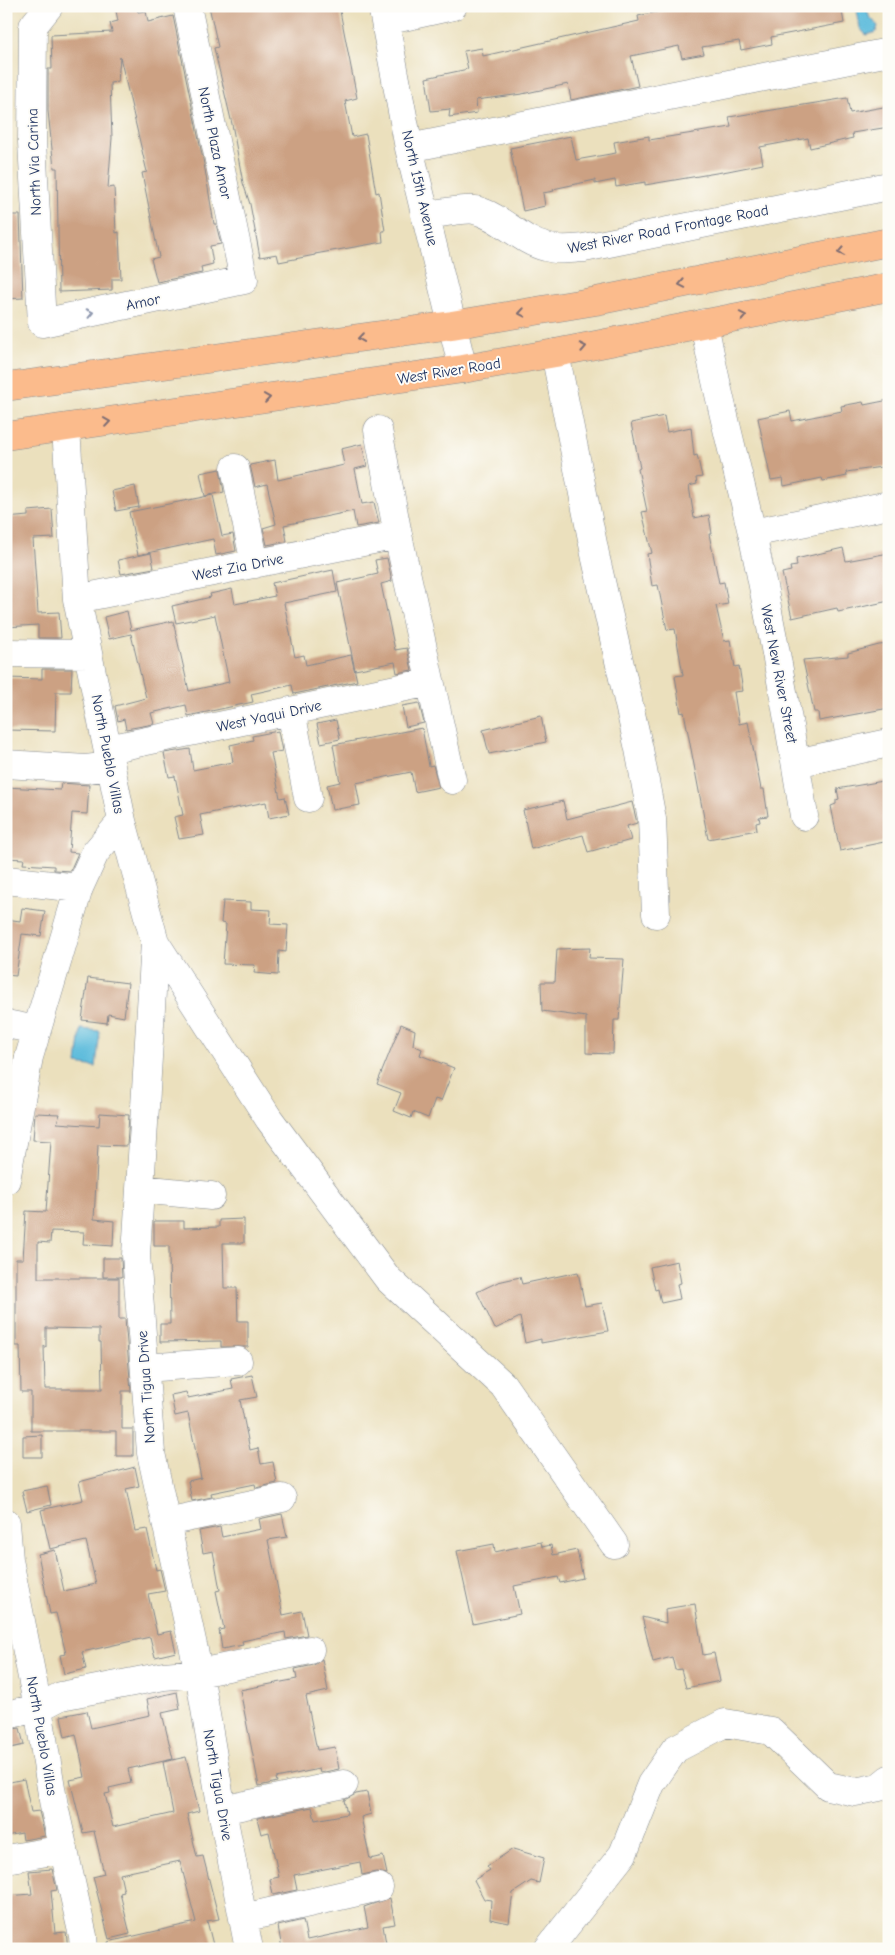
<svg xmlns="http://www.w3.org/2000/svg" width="895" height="1955" viewBox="0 0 895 1955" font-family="'Comic Neue',sans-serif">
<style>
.water{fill:#5dbcdc;stroke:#3c769d}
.building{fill:#cca183;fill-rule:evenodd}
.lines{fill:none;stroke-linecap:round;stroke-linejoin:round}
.minor-casing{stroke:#83888e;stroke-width:29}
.major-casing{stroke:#83888e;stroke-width:29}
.minor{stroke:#fff;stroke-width:28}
.major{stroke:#fbbb8c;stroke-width:28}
.oneway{stroke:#806e73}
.oneway2{stroke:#8d97ae}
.labels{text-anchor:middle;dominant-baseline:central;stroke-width:4;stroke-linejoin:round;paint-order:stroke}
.street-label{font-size:15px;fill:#1b2f5e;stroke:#fdfcf7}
</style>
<rect width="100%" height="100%" fill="#fdfcf7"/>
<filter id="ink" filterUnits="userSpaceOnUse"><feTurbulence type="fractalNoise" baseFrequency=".02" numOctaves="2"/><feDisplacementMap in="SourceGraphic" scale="10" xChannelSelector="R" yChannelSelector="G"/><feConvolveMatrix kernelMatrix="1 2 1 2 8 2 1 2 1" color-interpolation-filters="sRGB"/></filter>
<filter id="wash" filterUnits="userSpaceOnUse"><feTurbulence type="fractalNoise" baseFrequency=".0096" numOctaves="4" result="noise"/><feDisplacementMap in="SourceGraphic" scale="20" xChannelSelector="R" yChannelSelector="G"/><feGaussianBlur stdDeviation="1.12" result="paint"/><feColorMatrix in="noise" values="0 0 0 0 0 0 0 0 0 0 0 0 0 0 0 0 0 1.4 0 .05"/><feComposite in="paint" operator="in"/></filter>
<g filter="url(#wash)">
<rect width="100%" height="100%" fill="#ebe0bd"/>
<path class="water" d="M861,8L867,10L869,16L878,26L876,32L866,35L860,28L857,10Z
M81,1029L100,1031L96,1067L77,1064Z"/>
<g id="blocks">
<path class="building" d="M115,6H136L138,12L146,11L148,22L173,16L204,164L214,224H216L221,244L210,246L213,264L201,267L202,273L157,282L151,259L159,257L142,173L147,172L120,57L118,82L110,83L112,138L108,188L114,187L116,233L119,232L121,279H112V290L59,292L57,168H54L48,111V69H52L51,35L112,32L110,23L118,21Z
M209,6H339L357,98L345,101L352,137L366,134L376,193L379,192L385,231H382L383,242L315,254V255L279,262L277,254L260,257L250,204L243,183L232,124L214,48L218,47Z
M684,6H841L844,23L771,37L772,44L741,50L739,41L702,47L704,54L682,58L679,46L631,56L638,86L571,100L568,84L522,94L476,100L477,113L449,117L450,109L431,111L426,78L468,69L464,51L482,48L483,56L639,21L638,16Z
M847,98L850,113L889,106V127L852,133L853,138L810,148L808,138L760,147L763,164L728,171L645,185V182L616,187L615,180L595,184V180L553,189L554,191L543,193L545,206L523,211L510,148L571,136L576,160L616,153L614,142L649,136V140L731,127L729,117Z
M6,215H20L23,298L6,299Z
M889,400V466L846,472L847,476L823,481L822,478L784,486L783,478L771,480L758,418L790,411L792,421L842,411L841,406L863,402L864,405Z
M664,416L667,432L691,427L694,456L697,455L702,477L696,478L697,484L689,486L694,518L709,515L712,534H709L719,583L724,582L728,604L716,606L724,641L730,640L735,667L739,666L743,691L734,692L739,724L748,722L761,789H764L768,816L759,817L760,822L756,823L757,830L708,839L684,712L681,713L675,676L683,675L675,629L667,630L658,585L652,586L647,554L652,553L642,512L647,511L638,469L640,468L631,423Z
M362,444L367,466L355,469L362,504L374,502L379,523L356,527L353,511L324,517L284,525L287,541L267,545L263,528L276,524L267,484L255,487L250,465L275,460L278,480L344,465L341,449Z
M220,469L224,492L205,496L200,473Z
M135,486L139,507L116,511L112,491Z
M213,495L222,536L233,534L236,551L216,555L213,539L138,555L129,512Z
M52,509L54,538L33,539L38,613L59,612L61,638H38V625L6,627V518L28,516V511Z
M843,548L846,561L889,553V601L838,612L837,608L792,618L782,573L791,571L790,567L797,566L796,559Z
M151,553L154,568L121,574L118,560Z
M387,558L392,581L381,584L395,650L407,648L412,670L397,673L395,662L355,670L337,583L378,574L375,560Z
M333,570L337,592L284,603L295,657L304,655L306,665L351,655L357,681L294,694L292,685L251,694L253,702L188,716L186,705L151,713L154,724L126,729L124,719L118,721L115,706L146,698L131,634L109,639L104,617L127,611L131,630L173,621L189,691L229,682L215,615L176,623L172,606L211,597L210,594L232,589L235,604L275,596L272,583Z
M889,644V708L819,721L818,712H814L803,660L848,656V653L879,645Z
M42,669H72L71,692H56L55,731L6,730V678L42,679Z
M419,703L424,723L406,727L402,706Z
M541,716L546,742L489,754L483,730Z
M336,720L340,739L321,743L317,724Z
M422,728L429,766L433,765L439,787L415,792L411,772L356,783L360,805L332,810L327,785L340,782L333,745Z
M278,731L282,751L271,753L280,798L285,797L289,814L269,818L266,802L200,815L204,835L179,839L174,817L183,815L175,776L169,777L164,753L190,749L193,770L233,762L230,745L253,740L252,736Z
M889,780V841L840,851L831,806L836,804V800L839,799L837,789Z
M61,783L89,785L87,814L72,813L69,852L78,853L70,871L54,870V866L23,864L24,859L6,858V787L60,790Z
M563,801L567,819L632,802L637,823L627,826L631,840L588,852L583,835L531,849L523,810Z
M223,901L251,902V909L271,910L270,924L288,925L286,952L279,951L278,975L254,973L255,965L223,964L226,924L221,923Z
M22,908L45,911L41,936L22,934L16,976L6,975V919L20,921Z
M590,948L589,958L624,959L619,1020H614L613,1054L586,1053V1017L542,1011L541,982H555L557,949Z
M88,978L128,983L124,1017L108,1014L107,1023L82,1020Z
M401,1024L415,1030L413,1045L422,1049L420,1055L454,1068L441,1101L435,1099L428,1118L413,1112L411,1118L394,1111L401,1093L377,1084Z
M35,1113L60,1114L57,1123L99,1126L100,1113L129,1115L127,1146L98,1145L94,1219L114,1221L113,1246L83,1244L84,1232L51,1231L50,1243L38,1242V1278H119V1319H125L131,1391H122V1429H133V1456H116V1431H31V1392H21L20,1346H16V1259H23L26,1211L46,1212L51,1141L33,1140ZM46,1328L99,1329V1342H101L102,1389H45L44,1346L46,1347Z
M244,1219V1243H223L224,1288H237L238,1321H248V1347H221V1341L160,1342V1324H170L169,1246H154V1221H184V1228L219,1227V1220Z
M103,1258H121L122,1277H103Z
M677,1261L681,1283L677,1284L680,1299L661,1303L658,1289L655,1290L650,1267Z
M578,1272L585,1306L602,1303L608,1331L541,1343V1339L525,1343L520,1317L495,1329L477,1292L498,1282L520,1277L522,1284Z
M252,1375L257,1397L240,1400L250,1450L258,1448L261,1464L273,1462L277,1483L256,1488L255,1484L211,1493L212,1497L192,1501L188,1481L201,1478L188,1413L175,1416L171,1395L186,1392L188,1398L233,1389L231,1379Z
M42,1435V1457H23V1436Z
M135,1467L139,1486L126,1489L135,1531L147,1529L156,1570L160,1569L165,1591L148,1594L157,1634L171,1631L176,1652L155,1657L150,1637L82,1652L86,1669L64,1674L60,1655L66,1654L56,1613L50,1614L38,1554L55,1550L64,1591L96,1584L86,1541L50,1549L41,1510L83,1500L79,1482Z
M47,1486L51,1505L27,1511L22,1491Z
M282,1514L287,1537L268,1540L283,1615L302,1611L307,1635L286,1639L285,1632L242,1641L243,1645L222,1649L219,1630L224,1629L216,1591L220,1590L213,1551L203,1553L199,1531L220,1527L222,1537L261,1529L259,1519Z
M541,1542L542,1547L551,1545L553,1555L577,1550L583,1578L560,1583L558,1577L514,1586L520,1614L473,1624L457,1551L494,1544L495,1552Z
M695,1604L703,1655L714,1653L720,1681L686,1688L681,1669L675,1670L672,1657L653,1662L642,1617L666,1623L665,1609Z
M322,1659L328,1691L306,1696L317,1750L335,1747L339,1769L320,1773L319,1769L276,1778L277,1782L259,1786L240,1690L297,1679L295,1669L314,1665Z
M177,1692L180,1709L162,1713L173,1759L128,1769L131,1783L109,1788L110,1793L105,1794L113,1827L173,1813L163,1762L186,1757L199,1811L187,1814L197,1857L203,1856L219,1919L207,1921L214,1949H109L108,1942L196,1922L180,1861L120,1874L124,1892L120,1893L130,1934L109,1939L93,1877L104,1874L94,1831L83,1833L70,1780L85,1777L76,1734L65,1737L61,1716L87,1711L91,1728L150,1715L147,1699Z
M20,1728L24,1745L6,1749V1730Z
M24,1779L31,1812L39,1811L45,1836L23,1840L22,1833L6,1836V1783Z
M367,1792L371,1814L361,1817L370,1859L383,1856L387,1874L376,1872L362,1875L360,1862L294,1875L297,1890L273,1895L270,1879L279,1877L269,1832L261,1834L257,1818L312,1807L315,1820L347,1814L344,1800L356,1794Z
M513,1849L544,1858L539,1883L531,1881L513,1893L509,1923L490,1919L491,1900L484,1899L474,1880L490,1870L487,1866Z
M52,1869L57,1890L51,1891L55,1933L66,1932L68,1949H6V1896L32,1894L29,1871Z
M390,1898L395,1924L383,1926L387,1949H282L278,1926L303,1920L307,1940L368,1927L364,1907Z"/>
</g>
</g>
<g filter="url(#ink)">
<use href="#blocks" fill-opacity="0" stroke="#83888e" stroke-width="1"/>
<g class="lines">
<g class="minor-casing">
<path id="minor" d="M49,6L33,26L32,142L42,323L244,280L187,6
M382,6L409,148L463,369
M385,21L453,6
M409,148L889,52
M425,215C437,214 465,208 475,210C501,216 520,241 546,247C559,251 572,249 584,248L889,186
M704,323C717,394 736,463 752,533C772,627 789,721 804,816
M555,353L596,559L639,749L652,819L656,914
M378,430L398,535L452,780
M235,468L255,564
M752,533L889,505
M77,599L398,535
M6,653L88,654
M291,711L308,798
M108,749L430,682
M796,763L889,743
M6,764L86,769L111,766
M122,821L155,942L136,1255L151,1453L199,1673L222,1810L249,1949
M6,880L79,888
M155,942L269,1119L388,1279L503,1385L614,1544
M6,1024L37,1030
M6,1180L29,1057L79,888L95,853L122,821L77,599L66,428
M140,1189L211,1196
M145,1368L238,1361
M166,1522L282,1498
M6,1523L9,1560L38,1708L54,1806L83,1936L84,1949
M6,1715L38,1708L61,1696L164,1676L199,1673L310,1650
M222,1810L344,1784
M6,1859L64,1849
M243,1918L379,1887
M548,1949L623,1854L651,1784L675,1749L725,1723L771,1731L828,1786L855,1792L879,1787L889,1779"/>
</g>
<g class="major-casing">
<path id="major" d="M6,387L452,325L596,301L889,242
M6,436L463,369L555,353L889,287"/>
</g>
<use href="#minor" class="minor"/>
<use href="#major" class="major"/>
</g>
<defs><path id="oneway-chevron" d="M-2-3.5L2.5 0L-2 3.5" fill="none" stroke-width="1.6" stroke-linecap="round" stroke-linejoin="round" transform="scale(1.25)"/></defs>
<g class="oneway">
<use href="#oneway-chevron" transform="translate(841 252) rotate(169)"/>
<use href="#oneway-chevron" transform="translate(682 284) rotate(169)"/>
<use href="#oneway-chevron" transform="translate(522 313) rotate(170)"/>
<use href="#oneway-chevron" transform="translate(743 316) rotate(-11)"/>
<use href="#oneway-chevron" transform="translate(361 338) rotate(172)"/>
<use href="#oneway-chevron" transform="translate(583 347) rotate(-11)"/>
<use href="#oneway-chevron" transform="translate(267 398) rotate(-8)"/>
<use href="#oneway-chevron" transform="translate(107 422) rotate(-8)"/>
</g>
<use class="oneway2" href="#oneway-chevron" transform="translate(90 313) rotate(-12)"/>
</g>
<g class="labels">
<g class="street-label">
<text transform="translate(215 143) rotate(78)">North Plaza Amor</text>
<text transform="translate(34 162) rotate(-92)">North Via Carina</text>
<text transform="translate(420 188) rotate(77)">North 15th Avenue</text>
<text transform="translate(668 229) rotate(-11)">West River Road Frontage Road</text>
<text transform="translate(143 302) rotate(-12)">Amor</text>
<text transform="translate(449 371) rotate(-9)">West River Road</text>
<text transform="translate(238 567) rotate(-11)">West Zia Drive</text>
<text transform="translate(779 674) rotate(79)">West New River Street</text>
<text transform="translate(269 716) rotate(-12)">West Yaqui Drive</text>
<text transform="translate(108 754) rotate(79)">North Pueblo Villas</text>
<text transform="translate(146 1387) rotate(-94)">North Tigua Drive</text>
<text transform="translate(42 1736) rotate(80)">North Pueblo Villas</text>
<text transform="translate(218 1785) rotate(80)">North Tigua Drive</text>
</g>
</g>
<rect width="895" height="1955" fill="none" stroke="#fdfcf7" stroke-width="25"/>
</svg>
